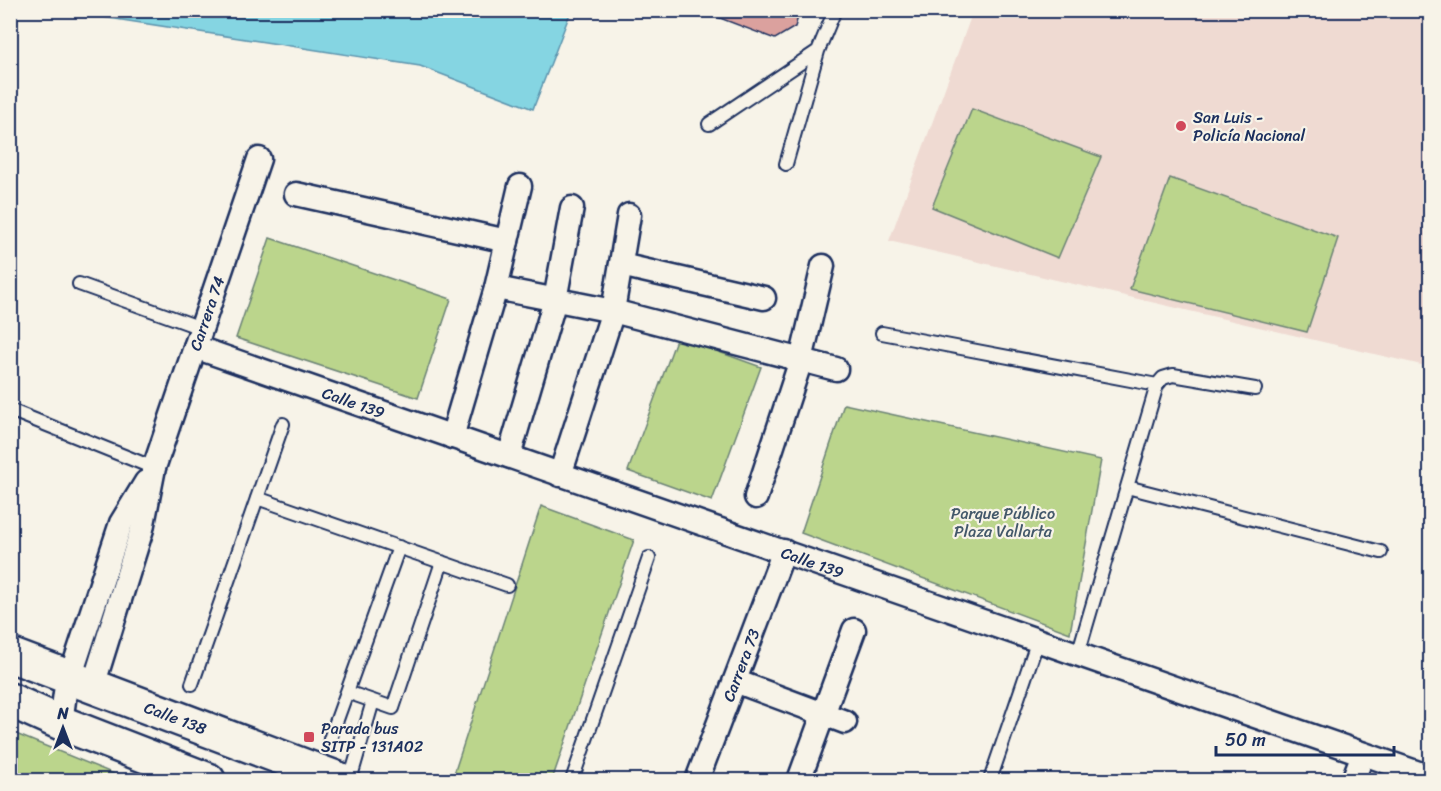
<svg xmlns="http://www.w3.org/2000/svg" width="1441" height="791" viewBox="0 0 1441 791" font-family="Sriracha,sans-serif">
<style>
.built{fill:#efdad2}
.green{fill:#bbd58c;stroke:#6b8275;stroke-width:1.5}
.water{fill:#85d5e2;stroke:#5b93ad;stroke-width:1.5}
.building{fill:#dba19e;stroke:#1b2f5e;stroke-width:1.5}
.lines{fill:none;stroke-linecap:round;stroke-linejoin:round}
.lane-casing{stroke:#1b2f5e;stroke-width:16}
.street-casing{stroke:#1b2f5e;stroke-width:27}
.secondary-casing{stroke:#1b2f5e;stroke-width:38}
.lane{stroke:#f7f3e8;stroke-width:12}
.street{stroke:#f7f3e8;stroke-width:22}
.secondary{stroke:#f7f3e8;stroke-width:33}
.poi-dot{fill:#d1495b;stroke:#f7f3e8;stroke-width:2}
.labels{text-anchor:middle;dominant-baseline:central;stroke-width:4.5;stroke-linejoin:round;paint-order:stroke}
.poi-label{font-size:16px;fill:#1b2f5e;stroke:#f7f3e8;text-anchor:start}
.street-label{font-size:16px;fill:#1b2f5e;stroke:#f7f3e8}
.park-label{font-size:16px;fill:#43586a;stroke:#f7f3e8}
</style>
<rect width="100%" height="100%" fill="#f7f3e8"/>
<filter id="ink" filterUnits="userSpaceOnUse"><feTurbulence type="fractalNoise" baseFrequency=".0167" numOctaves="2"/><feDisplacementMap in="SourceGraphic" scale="12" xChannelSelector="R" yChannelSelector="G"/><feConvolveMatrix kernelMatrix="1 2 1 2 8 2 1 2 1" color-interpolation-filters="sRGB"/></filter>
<g filter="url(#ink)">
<path class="built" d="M973,11H1430V367L889,241Z"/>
<path class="green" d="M972,109L1101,157L1058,258L932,207Z
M1170,178L1338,238L1307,332L1130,289Z
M270,238L451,299L418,398L236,338Z
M677,337L761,367L712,501L628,471Z
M844,404L1101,460L1070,633L801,533Z
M541,506L634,540L552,780H452Z
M11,732L129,780H11Z"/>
<path class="water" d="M90,11V10L571,11L533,109L420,66L90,15Z"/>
<path class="building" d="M699,10H800L795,27L775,39Z"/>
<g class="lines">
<g class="lane-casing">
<path id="lane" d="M709,124L818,51
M786,164L818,51L835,10
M79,284L201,328
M882,333L1157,385
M10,410L154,468
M1127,487L1381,552
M257,498L507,585
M1078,654L1157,385L1163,378L1173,375L1255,389
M192,684L283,424
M347,692L393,708L442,562
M330,739L399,547
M350,780L373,701
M572,780L649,558
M990,780L1038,640"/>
</g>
<g class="street-casing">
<g id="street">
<path d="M296,194L507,241L496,288"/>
<path d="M507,241L520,186"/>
<path d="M621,265L764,298"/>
<path id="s1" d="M195,347L1430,777"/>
<path d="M452,437L496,288L613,311L836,369"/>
<path d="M509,456L555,300L572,208"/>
<path d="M560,475L613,311L629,215"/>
<path d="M756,497L801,360L823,266"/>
<path d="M735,681L845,722"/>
<path id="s2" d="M93,686L142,529L154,468L259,159"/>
<path d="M61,723L65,693L121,523L146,482"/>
<path id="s3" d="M697,780L784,551"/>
<path d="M799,780L854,630"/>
<path d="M1353,780L1363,754"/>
</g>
</g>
<g class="secondary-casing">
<g id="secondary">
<path id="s4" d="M10,655L341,780"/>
<path d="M10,700L61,723L208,780"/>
</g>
</g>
<use href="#lane" class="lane"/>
<use href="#street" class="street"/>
<use href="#secondary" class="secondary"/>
</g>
</g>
<g class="poi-dot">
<circle cx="1181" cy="126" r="6"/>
<rect x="303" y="731" width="12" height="12" rx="3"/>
</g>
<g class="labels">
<g class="poi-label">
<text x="1193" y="117">San Luis -<tspan x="1193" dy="18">Policía Nacional</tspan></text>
<text x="321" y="728">Parada bus<tspan x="321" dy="18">SITP - 131A02</tspan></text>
</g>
<g class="street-label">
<text stroke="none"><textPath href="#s2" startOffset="390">Carrera 74</textPath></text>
<text stroke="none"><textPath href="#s1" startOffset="168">Calle 139</textPath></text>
<text stroke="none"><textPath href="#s1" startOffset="654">Calle 139</textPath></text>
<text stroke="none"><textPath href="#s3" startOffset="123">Carrera 73</textPath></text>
<text stroke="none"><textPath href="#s4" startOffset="177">Calle 138</textPath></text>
</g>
<g class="park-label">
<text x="1003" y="513">Parque Público<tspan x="1003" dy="18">Plaza Vallarta</tspan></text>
</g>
</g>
<rect width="1441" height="791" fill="none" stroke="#f7f3e8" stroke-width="36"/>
<rect x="18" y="18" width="1405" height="755" fill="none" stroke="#1b2f5e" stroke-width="2" filter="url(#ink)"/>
<g transform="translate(63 728)" stroke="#f7f3e8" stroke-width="4.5" paint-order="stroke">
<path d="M0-4.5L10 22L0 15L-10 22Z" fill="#1b2f5e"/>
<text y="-9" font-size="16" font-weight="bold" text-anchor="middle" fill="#1b2f5e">N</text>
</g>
<path d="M1216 746v9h178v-9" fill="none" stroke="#1b2f5e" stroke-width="3"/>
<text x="1225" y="746" font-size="18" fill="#1b2f5e" stroke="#f7f3e8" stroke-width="4.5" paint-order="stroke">50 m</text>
</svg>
